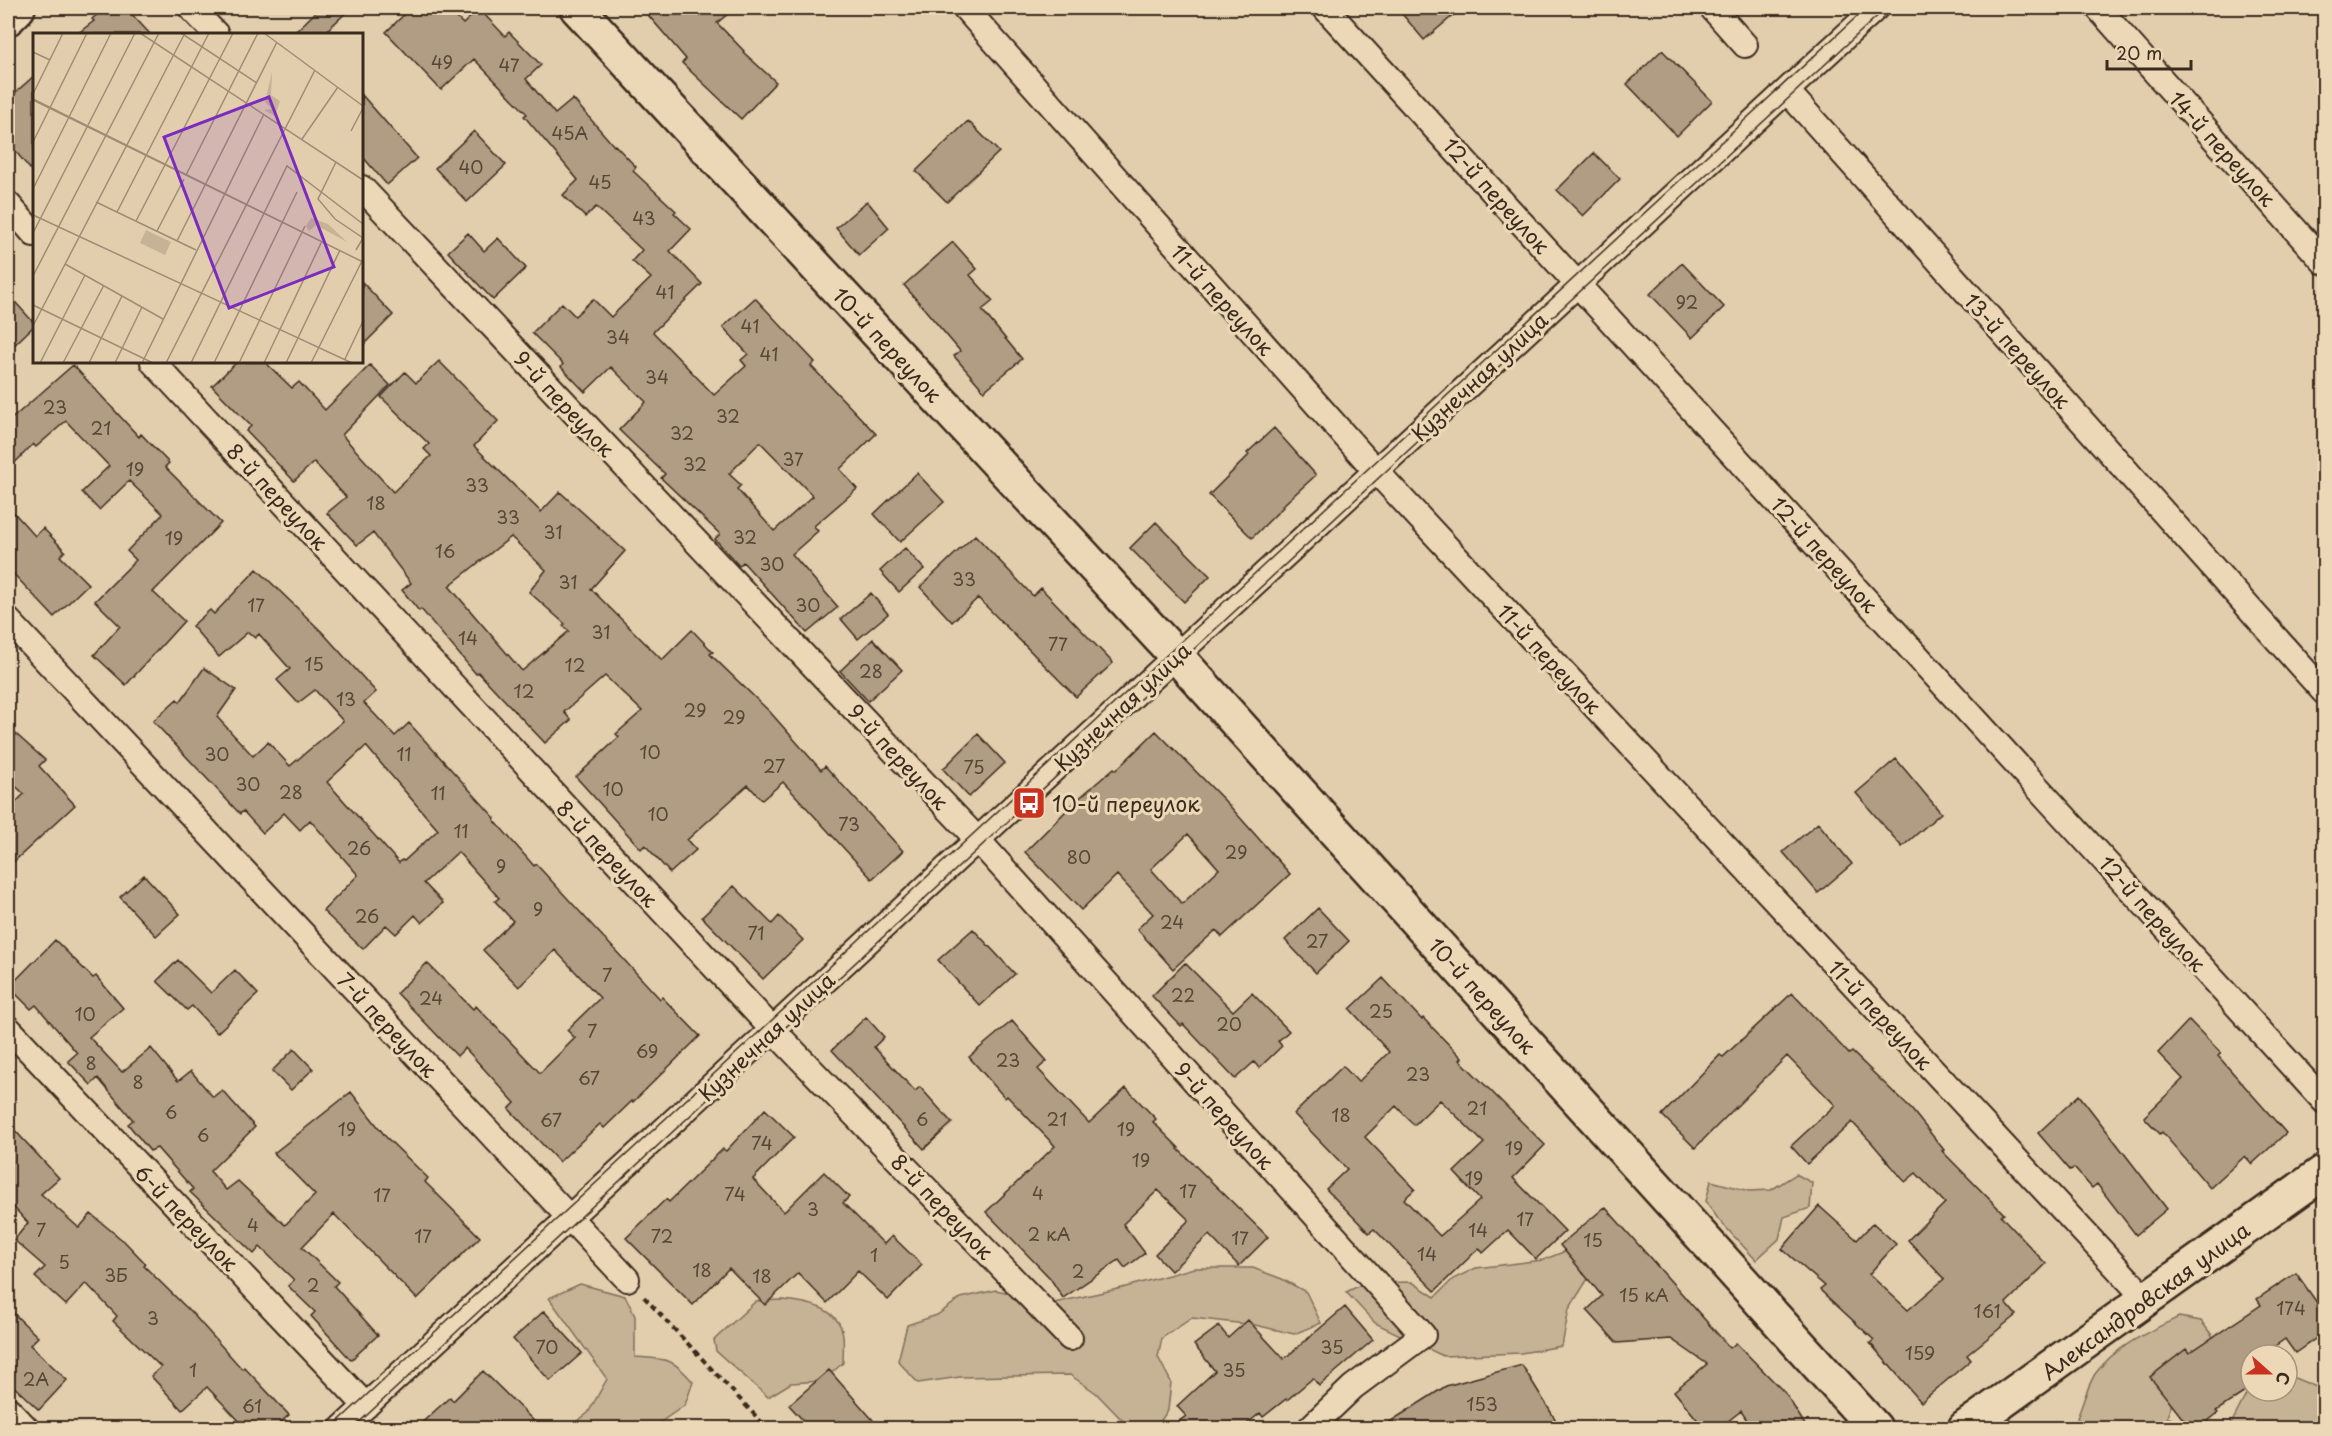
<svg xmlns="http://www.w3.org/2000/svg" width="2332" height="1436" viewBox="0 0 2332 1436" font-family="'Playpen Sans',sans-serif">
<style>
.green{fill:#c6b295;stroke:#806e5a;stroke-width:1.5}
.building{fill:#b19d83;stroke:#3b2a1e;stroke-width:1.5;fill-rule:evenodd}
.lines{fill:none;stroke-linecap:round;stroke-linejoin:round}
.street-casing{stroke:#3b2a1e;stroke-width:28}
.secondary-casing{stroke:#3b2a1e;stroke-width:38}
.path{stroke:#3b2a1e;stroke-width:4;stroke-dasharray:6 4.5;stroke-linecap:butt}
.street{stroke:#ecd8b6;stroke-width:24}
.secondary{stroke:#ecd8b6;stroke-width:33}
.tram{stroke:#3b2a1e;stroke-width:1.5}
.labels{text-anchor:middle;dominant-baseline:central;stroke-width:6;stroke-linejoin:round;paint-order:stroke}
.number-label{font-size:18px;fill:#584737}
.street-label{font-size:21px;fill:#3b2a1e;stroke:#ecd8b6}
.poi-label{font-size:21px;fill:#3b2a1e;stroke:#ecd8b6;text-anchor:start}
.inset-road{fill:none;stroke:#9f8c74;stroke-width:1.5}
.view{fill:#7b2cbf;fill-opacity:0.15;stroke:#7b2cbf;stroke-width:3}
.inset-edge{fill:none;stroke:#3b2a1e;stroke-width:3}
</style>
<rect width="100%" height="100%" fill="#e2cead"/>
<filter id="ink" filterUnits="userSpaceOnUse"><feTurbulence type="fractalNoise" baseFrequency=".0167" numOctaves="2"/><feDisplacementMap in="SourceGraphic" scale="12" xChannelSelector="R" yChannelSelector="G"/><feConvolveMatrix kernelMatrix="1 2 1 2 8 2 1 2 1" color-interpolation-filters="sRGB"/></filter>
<g filter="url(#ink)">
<path class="green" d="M1796,1174L1812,1183L1810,1208L1784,1217L1779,1239L1756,1260L1718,1219L1706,1201L1711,1181L1749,1191L1771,1190Z
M1576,1247L1591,1274L1569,1309L1562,1346L1521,1353L1443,1356L1375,1323L1346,1292L1365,1283L1412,1282L1435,1297L1453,1279L1476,1268L1543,1260Z
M1194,1268H1253L1282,1279L1306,1292L1321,1323L1294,1334L1255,1325L1192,1318L1162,1338L1158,1357L1171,1382L1168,1410L1156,1428H1141L1126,1424L1096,1393L1070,1375L960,1377L918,1383L898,1361L907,1325L937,1315L961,1298L996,1290L1054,1303L1122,1288Z
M580,1284L625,1296L635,1316V1357C666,1359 672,1357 693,1382L685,1405L652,1428H568L588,1413L607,1379L549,1298Z
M783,1300C806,1302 839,1307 843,1335C844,1344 843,1354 843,1363L822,1381L791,1383L768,1397L716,1351L714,1340L756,1301Z
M2179,1317L2201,1321L2221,1347L2180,1381L2167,1417L2190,1428H2087L2077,1418C2083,1404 2087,1387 2095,1374C2115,1346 2150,1331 2179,1317Z
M2287,1375L2324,1390V1428H2229L2251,1385V1391H2287Z"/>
<path class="building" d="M105,8H126L150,34H77L94,21L92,19Z
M320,8H351L323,34H293Z
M411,8H447L463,24L479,9L505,36L509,32L541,65L526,79L555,114L573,99L614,146L615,145L636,167L633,171L676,211L674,213L691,229L670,251L702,284L653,332L714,395L746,366L741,360L748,354L723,327L755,298L815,362L811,366L876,434L840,469L857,489L814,526L818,531L792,554L838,607L807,633L743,562L739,566L715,539L720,534L661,478L665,474L619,430L646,402L611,367L585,392L561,367L563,364L532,333L562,303L575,316L593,299L611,317L651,278L632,261L642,250L596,207L585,217L563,195L578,180L524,116L527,114L474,59L441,90L386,32ZM760,442L813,496L774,531L737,489L741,485L729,474Z
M642,8H735L717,23L744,51L743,52L776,82L741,119L682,63L686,59Z
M1397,8H1462L1424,40Z
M1662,50L1712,101L1677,136L1627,84Z
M34,76V174L8,142V99Z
M362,95L417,158L387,185L362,156Z
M968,121L999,152L947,202L916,171Z
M474,131L506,165L467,202L435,168Z
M1594,153L1620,179L1583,216L1557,190Z
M867,201L889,228L859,255L836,228Z
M468,233L484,251L498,238L526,268L493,300L448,252Z
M953,242L977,269L970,275L993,301L982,310L1022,359L984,391L954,356L960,351L904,285Z
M1682,263L1724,307L1692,338L1650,294Z
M362,282L393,315L362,346Z
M8,294L34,323V326L8,351Z
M439,361L498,421L474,446L541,512L560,492L625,551L591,589L662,660L692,630L713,652L710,654L770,712L821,770L825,766L903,851L872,879L783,782L762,800L748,785L687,840L696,850L670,873L645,845L641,849L576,777L619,737L616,734L642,711L605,676L564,712L571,720L545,743L478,672L476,674L421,609L419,611L402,590L411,583L373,533L357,545L327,513L346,497L314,462L294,481L246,431L251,426L212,386L237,362H265L292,388L299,382L325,410L370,365L390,385L342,435L393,492L431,456L424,449L429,444L381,397L405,372L416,383ZM511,537L546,570L529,592L565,624L563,626L569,631L522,671L449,586Z
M73,365L139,437L141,434L169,463L165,467L221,523L153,592L184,621L126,685L94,655L120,626L95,601L136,560L127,551L163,514L129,481L99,510L82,492L109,466L66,421L36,447L33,444L8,470V422Z
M1274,428L1316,475L1282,506L1283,507L1252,538L1209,495L1249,455L1247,453Z
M917,473L944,502L900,542L874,514Z
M8,506L35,536L43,528L65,551L60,556L88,584L54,617L8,568Z
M1156,522L1210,576L1184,602L1130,548Z
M975,535L1033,596L1041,588L1113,663L1076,697L978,598L952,622L920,587Z
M905,548L924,569L899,592L880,571Z
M257,569L322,632L376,692L364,703L395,736L409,723L495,818L494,820L534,866L536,864L660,999L662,997L700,1036L633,1102L632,1101L604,1128L600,1124L559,1162L509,1109L515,1103L465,1048L457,1056L397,993L427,963L473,1009L476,1006L540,1073L575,1038L567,1030L600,998L555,950L519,987L483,950L513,921L495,901L499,898L458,852L424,883L443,903L422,923L415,915L396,934L386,925L363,949L323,911L358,875L310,820L300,830L284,813L263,833L243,811L240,814L153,721L177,699L180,702L204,668L236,690L217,717L253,756L268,742L290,766L343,721L315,690L298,703L277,680L290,669L259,634L255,638L248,632L219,657L192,626L210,610L214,614ZM366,746L438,830L404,861L402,860L399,863L327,782Z
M871,593L888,614L858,639L841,619Z
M873,639L902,670L868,701L840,671Z
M8,727L45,760L39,766L75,805L8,867V810L24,794L8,779Z
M1156,731L1228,804L1290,874L1222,937L1216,930L1173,969L1137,929L1153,914L1117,875L1081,910L1025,852L1076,801L1114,768L1116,770ZM1188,834L1219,869L1182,904L1151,869Z
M978,734L1005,763L969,797L943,769Z
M1896,759L1941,813L1902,847L1856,793Z
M1818,823L1852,864L1818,893L1783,852Z
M144,875L180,914L156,936L120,897Z
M734,886L772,924L779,916L803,940L763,979L702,917Z
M1318,908L1349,941L1316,973L1285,940Z
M973,929L1015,974L980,1006L938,960Z
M55,940L93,978L96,976L123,1008L89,1037L122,1072L151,1048L178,1081L191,1071L213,1097L222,1090L255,1127L210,1171L226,1190L238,1181L285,1225L315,1195L274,1153L351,1092L386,1137L428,1178L425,1182L480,1237L417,1299L334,1214L302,1247L338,1282L334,1286L378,1335L351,1360L311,1316L315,1312L288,1286L294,1280L260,1247L254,1254L190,1192L193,1189L157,1148L150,1151L128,1124L133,1120L98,1078L91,1085L68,1061L77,1053L59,1032L36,1005L31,1009L9,987Z
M178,960L211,993L235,970L258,994L217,1033L192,1006L187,1010L157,981Z
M1185,963L1233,1011L1252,993L1289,1031L1278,1041L1282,1046L1259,1068L1254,1062L1235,1079L1183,1024L1181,1026L1152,996Z
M1383,978L1422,1020L1423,1018L1462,1058L1460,1060L1545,1145L1513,1178L1565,1231L1536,1259L1508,1230L1483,1253L1479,1248L1435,1291L1374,1229L1369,1233L1326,1189L1347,1169L1294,1114L1343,1066L1358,1082L1389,1052L1350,1009ZM1440,1100L1484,1143L1454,1172L1480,1200L1440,1236L1404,1199L1415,1189L1365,1137L1396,1106L1414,1125Z
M1792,993L1849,1054L1852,1052L1912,1110L1944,1150L1942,1151L2004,1214L2001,1216L2046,1264L2006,1303L2016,1315L1967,1355L1971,1360L1921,1402L1870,1343L1874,1340L1820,1290L1825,1286L1782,1249L1819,1206L1857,1240L1873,1223L1896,1244L1869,1274L1908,1310L1944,1279L1908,1240L1945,1203L1916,1173L1905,1182L1872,1143L1852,1122L1807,1164L1791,1146L1835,1105L1787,1056L1695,1148L1662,1115L1720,1055L1723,1057Z
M866,1017L884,1037L874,1047L915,1091L920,1087L952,1123L924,1149L832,1050Z
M2189,1020L2221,1053L2218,1056L2286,1133L2252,1164L2245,1156L2210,1188L2162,1132L2160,1134L2144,1117L2183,1079L2158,1053Z
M1012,1021L1047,1061L1038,1069L1089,1123L1126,1088L1156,1119L1153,1122L1179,1148L1178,1149L1268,1237L1239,1266L1209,1235L1171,1271L1155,1254L1189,1220L1158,1190L1123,1224L1145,1253L1125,1268L1119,1260L1063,1298L1050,1278L986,1212L1055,1146L1007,1096L1005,1098L969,1057Z
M294,1049L313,1069L291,1090L272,1071Z
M2079,1095L2167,1209L2136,1235L2097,1184L2092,1188L2074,1168L2070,1170L2038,1133Z
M765,1109L794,1137L753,1179L784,1212L824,1172L849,1197L843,1203L884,1244L892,1236L922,1265L888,1300L858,1271L827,1303L798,1273L765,1305L729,1268L693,1305L626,1238L666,1199L669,1202L723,1149L726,1151Z
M8,1123L59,1178L41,1194L79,1228L91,1214L126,1243L146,1264L144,1266L192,1313L242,1369L244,1367L289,1415L274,1428H246L207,1387L182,1410L151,1376L161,1367L113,1321L117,1316L86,1283L66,1305L35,1277L45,1267L14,1240L28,1223L8,1201Z
M1605,1207L1730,1348L1736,1343L1786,1394L1807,1428H1752L1741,1411L1719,1428H1704L1674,1391L1707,1364L1671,1339L1617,1343L1587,1310L1602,1296L1560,1245Z
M2296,1273L2325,1314V1332L2295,1353L2285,1339L2262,1355H2251V1388L2216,1411L2218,1413L2199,1428H2190L2150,1377L2186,1349L2189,1353L2261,1305L2257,1299Z
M1345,1307L1373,1340L1319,1386L1313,1378L1287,1400L1286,1399L1263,1417L1260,1413L1242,1428H1169L1186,1416L1177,1406L1215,1371L1194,1345L1219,1326L1228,1338L1248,1320L1284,1359Z
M8,1308L38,1337L30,1345L67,1380L39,1410L8,1381Z
M544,1311L582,1353L550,1381L513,1339Z
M1522,1365L1557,1422L1536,1423V1428H1380L1446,1386Z
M829,1370L880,1428H810L789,1405Z
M483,1371L541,1428H416L450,1397L453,1401Z"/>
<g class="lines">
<g class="street-casing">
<path id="street" d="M191,8L216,34
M965,8L1376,471L2146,1299
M1325,8L2324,1101
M1712,8L1745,45
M2098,8L2324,262
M1787,91L2324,692
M362,188L977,839L1423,1335L1353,1387L1310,1428
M8,204L34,234
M153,362L772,1029L1070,1338
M8,620L627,1279
M8,1028L366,1406
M8,1409L26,1428
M342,1428L1876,8"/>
</g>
<g class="secondary-casing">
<path id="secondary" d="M577,8L1181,661L1875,1428
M8,18L18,8
M1965,1428L2324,1172"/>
</g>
<path class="path" d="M644,1297L767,1428"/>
<use href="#street" class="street"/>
<use href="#secondary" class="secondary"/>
<path class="tram" d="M331,1428L1866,8
M353,1428L1886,8"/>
</g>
</g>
<defs>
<g id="bus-square" transform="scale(1.725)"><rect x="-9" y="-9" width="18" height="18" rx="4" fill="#c8321e" stroke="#ecd8b6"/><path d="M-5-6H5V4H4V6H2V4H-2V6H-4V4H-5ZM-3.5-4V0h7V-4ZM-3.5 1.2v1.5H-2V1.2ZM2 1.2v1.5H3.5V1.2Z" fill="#fff"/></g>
</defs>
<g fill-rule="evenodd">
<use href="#bus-square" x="1029" y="803"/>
</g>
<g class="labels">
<g class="number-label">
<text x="442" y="61">49</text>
<text x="509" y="64">47</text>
<text x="570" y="132">45А</text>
<text x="471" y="166">40</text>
<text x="600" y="181">45</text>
<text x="644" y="217">43</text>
<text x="665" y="291">41</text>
<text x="1687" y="301">92</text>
<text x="750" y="325">41</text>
<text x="618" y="336">34</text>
<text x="769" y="353">41</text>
<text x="657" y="376">34</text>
<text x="55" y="406">23</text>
<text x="728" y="415">32</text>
<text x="101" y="427">21</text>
<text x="682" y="432">32</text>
<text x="793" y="458">37</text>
<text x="695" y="463">32</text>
<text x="135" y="468">19</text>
<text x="477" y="484">33</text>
<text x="376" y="502">18</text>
<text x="508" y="516">33</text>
<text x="553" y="531">31</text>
<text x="745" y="536">32</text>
<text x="174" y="537">19</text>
<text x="445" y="550">16</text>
<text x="772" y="563">30</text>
<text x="964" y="578">33</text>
<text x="568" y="581">31</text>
<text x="256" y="604">17</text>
<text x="808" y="604">30</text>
<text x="601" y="631">31</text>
<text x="468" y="637">14</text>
<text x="1058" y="643">77</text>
<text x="314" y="663">15</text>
<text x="575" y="664">12</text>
<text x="871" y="670">28</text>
<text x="524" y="690">12</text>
<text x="346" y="698">13</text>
<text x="695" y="709">29</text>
<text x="734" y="716">29</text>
<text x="650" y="751">10</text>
<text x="217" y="753">30</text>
<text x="404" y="753">11</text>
<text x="774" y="765">27</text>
<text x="974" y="766">75</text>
<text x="248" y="783">30</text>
<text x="613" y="788">10</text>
<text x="291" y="791">28</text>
<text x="438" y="792">11</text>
<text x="658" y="813">10</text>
<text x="849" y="823">73</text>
<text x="461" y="830">11</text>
<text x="359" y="847">26</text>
<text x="1236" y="851">29</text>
<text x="1079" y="856">80</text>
<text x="501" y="865">9</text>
<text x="538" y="908">9</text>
<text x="367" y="915">26</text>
<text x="1172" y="921">24</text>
<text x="756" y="932">71</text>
<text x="1317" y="940">27</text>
<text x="607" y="974">7</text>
<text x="1183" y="994">22</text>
<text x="431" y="997">24</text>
<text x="1381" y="1010">25</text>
<text x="85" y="1013">10</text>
<text x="1229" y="1023">20</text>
<text x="592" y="1030">7</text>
<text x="647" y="1050">69</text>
<text x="1008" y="1059">23</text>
<text x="91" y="1062">8</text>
<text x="1418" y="1073">23</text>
<text x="589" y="1077">67</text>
<text x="138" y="1081">8</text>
<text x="1477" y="1107">21</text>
<text x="171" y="1111">6</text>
<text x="1341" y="1114">18</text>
<text x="922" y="1118">6</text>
<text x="1057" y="1118">21</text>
<text x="551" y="1119">67</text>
<text x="347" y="1128">19</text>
<text x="1126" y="1128">19</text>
<text x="203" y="1134">6</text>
<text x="762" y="1142">74</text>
<text x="1514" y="1147">19</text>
<text x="1141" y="1159">19</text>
<text x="1474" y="1177">19</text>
<text x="1188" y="1190">17</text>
<text x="1038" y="1192">4</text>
<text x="735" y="1193">74</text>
<text x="382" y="1194">17</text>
<text x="813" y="1208">3</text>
<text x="1525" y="1218">17</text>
<text x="253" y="1224">4</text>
<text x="41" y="1229">7</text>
<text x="1478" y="1229">14</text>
<text x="1049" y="1233">2 кА</text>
<text x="423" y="1235">17</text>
<text x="662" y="1235">72</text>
<text x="1240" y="1237">17</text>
<text x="1593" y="1239">15</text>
<text x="1427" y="1253">14</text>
<text x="874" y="1254">1</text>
<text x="64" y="1261">5</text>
<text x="702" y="1269">18</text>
<text x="1078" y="1270">2</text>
<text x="116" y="1274">3Б</text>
<text x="762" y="1275">18</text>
<text x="313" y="1284">2</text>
<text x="1644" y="1294">15 кА</text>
<text x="2291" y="1307">174</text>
<text x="1987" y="1310">161</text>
<text x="153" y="1317">3</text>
<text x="547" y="1346">70</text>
<text x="1332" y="1346">35</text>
<text x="1920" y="1352">159</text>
<text x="193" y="1369">1</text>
<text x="1234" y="1369">35</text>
<text x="36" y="1378">2А</text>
<text x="1482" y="1403">153</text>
<text x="252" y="1405">61</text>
</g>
<g class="street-label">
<text transform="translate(2223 148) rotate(48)">14-й переулок</text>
<text transform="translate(1497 195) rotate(48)">12-й переулок</text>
<text transform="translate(1223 299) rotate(48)">11-й переулок</text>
<text transform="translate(888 344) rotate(47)">10-й переулок</text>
<text transform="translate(2018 350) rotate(48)">13-й переулок</text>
<text transform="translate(1479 376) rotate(-43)">Кузнечная улица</text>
<text transform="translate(565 403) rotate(47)">9-й переулок</text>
<text transform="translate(278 496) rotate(47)">8-й переулок</text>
<text transform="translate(1825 554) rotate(48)">12-й переулок</text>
<text transform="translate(1550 658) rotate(47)">11-й переулок</text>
<text transform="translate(1122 706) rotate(-43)">Кузнечная улица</text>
<text transform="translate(899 756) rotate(47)">9-й переулок</text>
<text transform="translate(608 853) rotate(47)">8-й переулок</text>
<text transform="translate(2153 913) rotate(48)">12-й переулок</text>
<text transform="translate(1483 995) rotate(48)">10-й переулок</text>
<text transform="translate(1881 1014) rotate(47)">11-й переулок</text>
<text transform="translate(388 1024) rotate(47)">7-й переулок</text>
<text transform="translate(766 1036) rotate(-43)">Кузнечная улица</text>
<text transform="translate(1225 1115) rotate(48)">9-й переулок</text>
<text transform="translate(943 1206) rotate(46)">8-й переулок</text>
<text transform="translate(187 1217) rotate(46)">6-й переулок</text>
<text transform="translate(2145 1300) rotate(-36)">Александровская улица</text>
</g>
<g class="poi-label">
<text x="1052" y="803">10-й переулок</text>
</g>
</g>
<g transform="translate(33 33)">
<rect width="330" height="330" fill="#e2cead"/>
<path d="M239,39L238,62L247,68L242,83L231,77L239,76L232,69ZM278,185L295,191L314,209L283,192L276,198L273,193ZM113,197L138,209L132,222L107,210Z" fill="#c6b295"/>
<path class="inset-road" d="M107,0L330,147M148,0L224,50M231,0L330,73M0,19L17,27M0,61L30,0M0,66L330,229M0,67L330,229M318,98L330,75M269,106L305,54M0,109L54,0M303,129L285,166L302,186L330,205L323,217M153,142L225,0M0,156L78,0M63,169L163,217M84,179L176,0M0,182L319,330M103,188L200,0M124,198L151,146M0,200L102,0M144,208L244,9M32,231L130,286M0,243L126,0M0,272L120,330M0,293L152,0M312,326L330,288M7,330L52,242M30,330L71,252M56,330L89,263M82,330L109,274M109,330L231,81M133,330L282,37M158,330L254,133L330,191M181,330L264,159M206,330L272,193M231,330L289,208M253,330L307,217M278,330L329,228"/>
<path class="view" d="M236,64L301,234L196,275L131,104Z"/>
<rect width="330" height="330" class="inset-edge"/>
</g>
<rect width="2332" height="1436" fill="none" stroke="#ecd8b6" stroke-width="30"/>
<rect x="15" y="15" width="2302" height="1406" fill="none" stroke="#3b2a1e" stroke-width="2" filter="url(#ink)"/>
<g transform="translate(2269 1373) rotate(111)"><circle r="28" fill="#ecd8b6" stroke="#a59279" stroke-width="1.5"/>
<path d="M0-4.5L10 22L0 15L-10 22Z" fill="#c8321e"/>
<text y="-9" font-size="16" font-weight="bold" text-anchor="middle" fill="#3b2a1e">С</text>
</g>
<path d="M2107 60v9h84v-9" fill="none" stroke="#3b2a1e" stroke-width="3"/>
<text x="2116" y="60" font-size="18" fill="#3b2a1e" stroke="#ecd8b6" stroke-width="4.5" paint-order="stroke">20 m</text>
</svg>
